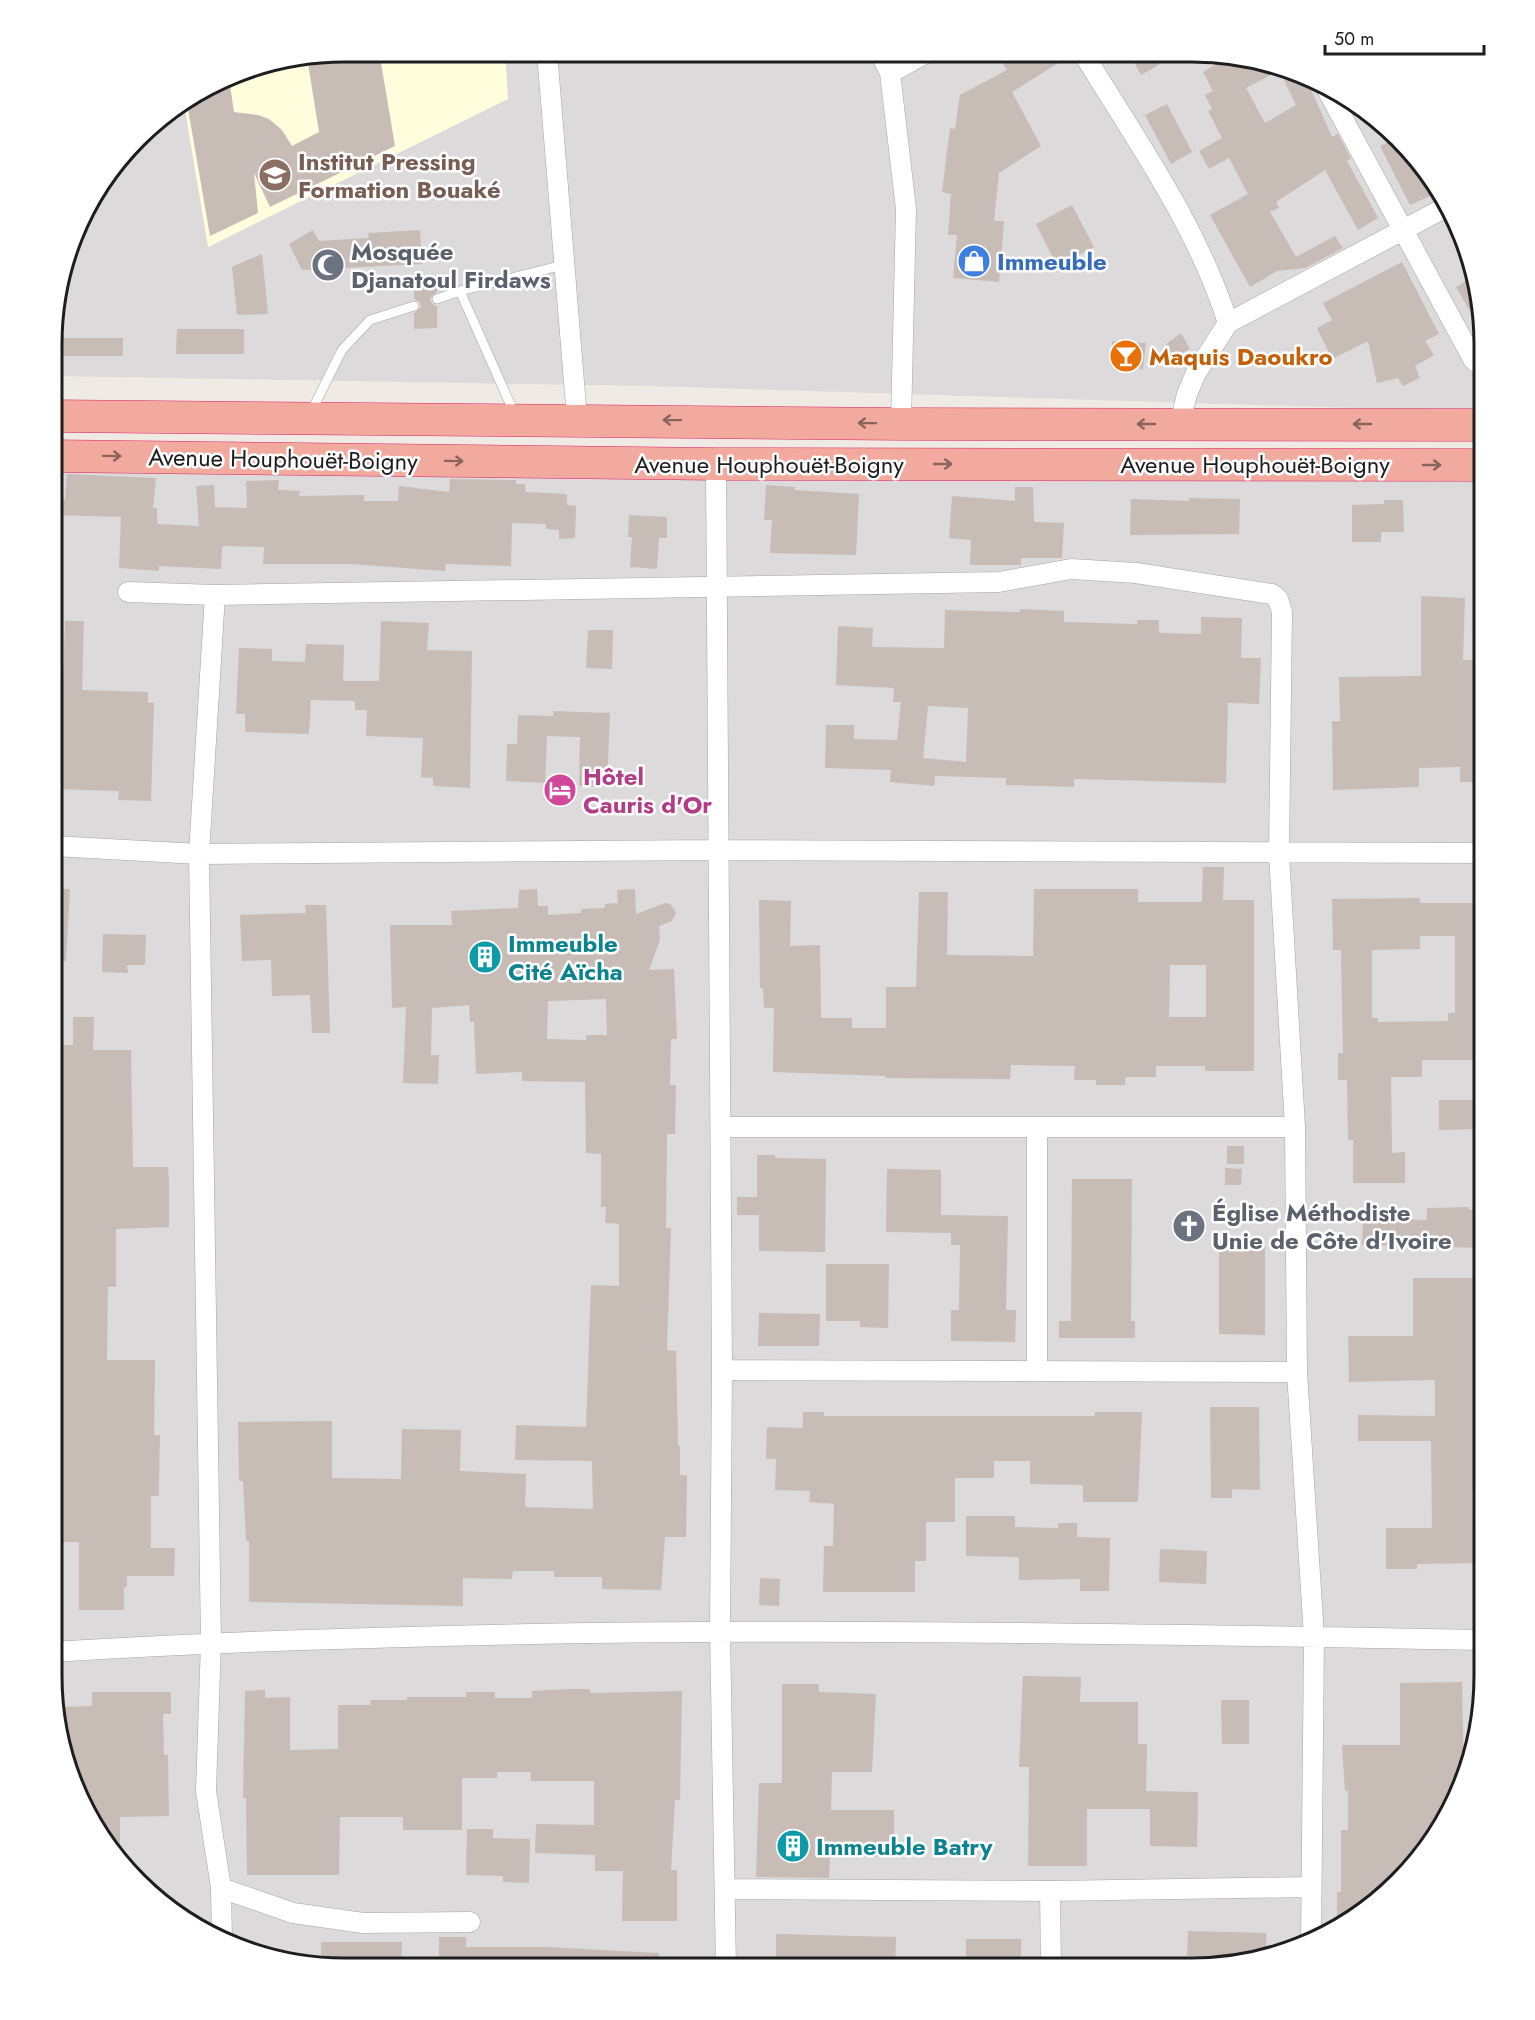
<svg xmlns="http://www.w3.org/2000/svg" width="1535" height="2020" viewBox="0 0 1535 2020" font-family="Jost,sans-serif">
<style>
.residential{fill:#dcdadb}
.education{fill:#fffddc}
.building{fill:#c7bcb6;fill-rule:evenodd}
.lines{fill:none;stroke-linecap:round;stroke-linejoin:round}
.service-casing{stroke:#a5a5a5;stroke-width:10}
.minor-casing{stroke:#a5a5a5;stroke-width:21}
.trunk-casing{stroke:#dd206d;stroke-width:33}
.service{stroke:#fff;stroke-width:9}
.minor{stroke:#fff;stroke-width:20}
.trunk{stroke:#f2aa9e;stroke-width:32}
.oneway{stroke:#88645e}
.labels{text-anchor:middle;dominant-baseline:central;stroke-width:5;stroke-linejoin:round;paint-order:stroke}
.education-label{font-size:24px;font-weight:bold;fill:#785e54;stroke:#fff;text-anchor:start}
.worship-label{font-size:24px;font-weight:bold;fill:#5b616d;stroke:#fff;text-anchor:start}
.shop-label{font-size:24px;font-weight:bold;fill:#366cbe;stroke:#fff;text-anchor:start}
.food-label{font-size:24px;font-weight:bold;fill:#c56008;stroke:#fff;text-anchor:start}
.street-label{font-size:24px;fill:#1e1e1e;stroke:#fff}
.hotel-label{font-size:24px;font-weight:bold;fill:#b23c85;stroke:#fff;text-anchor:start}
.culture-label{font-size:24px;font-weight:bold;fill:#0d838f;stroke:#fff;text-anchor:start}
.rim{fill:none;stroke:#1e1e1e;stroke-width:3}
</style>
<rect width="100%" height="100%" fill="#efeae3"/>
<path class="residential" d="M344,51L1230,54L1303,73L1354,101L1412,151L1454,214L1474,268L1484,344V412L649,386L53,376L54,305L90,198L151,123L249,67Z
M53,447L1484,454L1483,1696L1468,1771L1434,1839L1384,1896L1321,1939L1267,1959L1191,1969L306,1967L249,1953L181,1919L124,1869L81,1806L61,1752L51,1676Z"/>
<path class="education" d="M344,51H505L508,99L208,247L184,104L249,67Z"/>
<path class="building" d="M344,51H379L395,146L270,207L254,173L258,213L210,236L187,103L229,79L234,112L258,115L269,119L282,130L292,146L319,132L307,57Z
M996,53L1071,55L1012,92L1041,146L999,173L994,221H1004L999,282L953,278L957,235H948L951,194L942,192L950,128L955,129L960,95L1007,70Z
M1129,53H1153L1159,65L1141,75Z
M1208,53L1230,54L1284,68L1246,88L1265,123L1296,105L1284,80L1300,72L1304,74L1332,137L1338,134L1351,159L1347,161L1378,218L1358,230L1325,170L1276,202L1279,208L1270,212L1296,257L1335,236L1343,248L1305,268L1277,271L1250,287L1210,215L1248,194L1229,158L1209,169L1199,151L1222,138L1208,111L1212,109L1205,95L1213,91L1203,72L1215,65Z
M1167,104L1192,152L1171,164L1145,115Z
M1397,138L1412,151L1439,192L1410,205L1380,146Z
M1072,205L1094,247L1057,266L1036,224Z
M313,230L319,241L369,238L368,233L420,230L422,264L302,270L289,244Z
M262,254L268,314L237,315L232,267Z
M1402,262L1439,334L1425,341L1434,355L1415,366L1420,378L1403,386L1398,378L1377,383L1368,341L1332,359L1317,328L1332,320L1323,303Z
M1475,276L1482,332L1456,287Z
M414,280H437V292L430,298L432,304L437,306V328L414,329V313L421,307L419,301L414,299Z
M177,329H244V354H176Z
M1181,333L1190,349L1174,357L1166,344Z
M53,338H123V356H53Z
M1112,341L1146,343L1143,369L1113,366Z
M67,474L156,478L153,508H157V524L199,526L196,486L214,485L215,507L247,508L246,481L279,480L278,490L300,491L299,496L364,495V501H398L399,486L449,492L450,479L516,480V484H525V492L567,494V505L576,506L575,538L559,539V530L546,529V524L512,523L511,566L446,564L445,571L351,564H263L264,547L225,546L222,547L221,569L159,566V571L119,568L121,517L54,515V499H65Z
M766,485L795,487L794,490L859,494L856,555L770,553L772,520H764Z
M1015,487H1033L1034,522L1064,523L1062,558H1021V565H970L971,540L949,538L952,496L1015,501Z
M1189,498L1240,499L1239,534L1130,535L1131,499L1189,501Z
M1384,500H1403L1404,532H1381V542H1352V505L1384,504Z
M629,515L667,517V538H659L657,569L630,567L632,537H628Z
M1421,596L1465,598L1463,660H1480L1484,782H1460V767L1419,768V787L1333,790L1332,721H1340L1339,677L1421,676Z
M1020,609L1064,611V622L1137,624V620H1159V633L1201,634V617L1242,618L1241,658H1261L1259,704L1228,703L1226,783L1074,779V787L1006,785V778L935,776L934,786L890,782L891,770L825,768L826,725H854V739L897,740L901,702H893L894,688L836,685L838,626L873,628L872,647L944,648L945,610L1020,612ZM928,706L968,708L966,762L923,758Z
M65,621H84L82,690L148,692V703H154L151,801L118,800L119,791L53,789V685H63Z
M381,621L429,623L427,650L472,651L470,788L433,786V778L421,777L423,738L366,736L367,710H355V701L311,700L309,734L245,732V714H236L239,648L272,649V661L305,662L306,644L344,645L343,681H379Z
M588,630H613L612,669L586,668Z
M553,711L610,713L607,787L579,786L580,737L547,736L545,783L506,781L507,744H517L518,715L553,716Z
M1203,867H1224L1223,900H1254V1071H1205V1066H1156V1077H1125V1085H1096V1080H1074L1075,1066L1011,1065L1010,1079L886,1078V1076L773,1072L774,1008H764L763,988H760L759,900L791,901L790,946L820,945L821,1018H852V1028H886V987H916L919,892H948L947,955L1033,956L1034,889H1138V902H1202ZM1170,965H1206V1017H1169Z
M52,888L70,889L66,961H52Z
M537,889L538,906H548V915L581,913V909L605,908V904L618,903L617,890L635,889L636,914L665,903L670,904L676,912L672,921L659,926L660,940L649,970L674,969L677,1039H671L670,1085H676L675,1134H667L666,1228H671L667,1350L676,1351L678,1446H680V1475H687L686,1537H665L661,1590L602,1589V1577H554V1571H513L512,1579L463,1578V1606L249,1602V1541H246L243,1481H239L238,1422L332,1421V1478L401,1479L402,1429L461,1430L460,1471L526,1474L525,1507L593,1509L592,1461L515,1460L516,1425L586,1427L591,1285L619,1286V1224L605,1223L606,1207H601V1154L586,1153L585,1082L522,1081V1072L476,1074L474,1022H470L469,1005L432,1008L431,1055H439L438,1084L403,1083L406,1007L392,1008L390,925H452L451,911L518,908L519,890ZM606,999L607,1035H586V1040L547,1039L548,1001Z
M1420,898V903H1484V1060H1422V1077H1391L1392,1153L1405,1152V1183H1353V1140H1348L1347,1080H1338V1053H1343L1341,950H1333L1332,899ZM1420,936H1455V1013H1448V1021L1378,1022V1018H1372V950L1420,949Z
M305,905H326L330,1033H312L310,995L272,996L271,960L242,961L240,915L306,913Z
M103,934L146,935L145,965H127L128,973L102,972Z
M73,1017H94L93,1050H131L133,1167H168L169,1180V1227L116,1229V1287H108L107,1360H155L154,1435H160L159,1483V1496H151V1548H175L174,1576H127V1587H124V1610H79V1542H51V1505H57V1417H55V1356H52V1045H73Z
M1439,1100H1484V1129L1439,1130Z
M1227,1146H1244V1164H1227Z
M757,1155H775V1158L826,1159L825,1252L759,1251V1215H737V1197H757Z
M1225,1168L1242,1169L1241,1185H1225Z
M887,1169L941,1170V1215L1008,1216L1006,1310H1016L1015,1342L951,1341V1310H959L960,1245H951V1233L886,1232Z
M1072,1179H1132L1131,1321H1135V1338H1059V1321H1071Z
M1469,1207V1210H1484V1248L1362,1245L1363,1218L1427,1220V1208Z
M1219,1240L1265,1241V1335L1219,1334Z
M826,1264H889L888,1328L860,1327V1321H826Z
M1413,1278H1484L1483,1491H1472L1473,1531H1483V1563L1417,1564V1569H1386V1528H1432L1431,1441H1358V1415L1435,1416V1380L1349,1382L1348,1336H1413Z
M759,1313L820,1314L819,1346H758Z
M1210,1407H1259L1260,1490L1232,1489V1498H1211Z
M803,1412H824V1416H1095V1412H1142L1138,1502H1083V1485L1030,1484V1461H994V1478H955V1522H926V1561H915V1592H823L824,1546H833L834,1504L809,1502L810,1491L775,1490L776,1459H766L767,1427L803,1428Z
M966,1516H1015V1527L1058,1528V1523H1077V1537L1110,1538L1109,1591H1080V1579L1019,1580V1557L966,1556Z
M1160,1549L1207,1551L1206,1584L1159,1582Z
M760,1578L780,1579L779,1606L759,1605Z
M1023,1676L1081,1677L1080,1702H1138V1744H1147L1146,1791L1198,1792L1197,1847L1150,1846V1809H1087V1866H1028L1029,1767H1019Z
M1462,1682L1464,1780L1434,1839L1384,1896L1337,1928V1892H1341V1830H1348V1791H1345L1342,1745H1400V1683Z
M782,1684H819V1692L876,1694L872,1772H832L831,1810H894V1857L830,1856L829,1878L756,1877L759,1783H782Z
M569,1689H590V1693L682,1691L680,1800H675L671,1870H677V1921H622L623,1871H595V1855L535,1853L536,1824L594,1825V1781H531V1772H497V1778H462V1830H403V1817H340L339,1875H247L246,1798H243L245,1691L265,1690V1698L290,1697V1750L338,1749V1705H371L370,1700H407V1697H466V1692H495V1698H532V1691Z
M92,1692H171V1714H163L164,1755H168L169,1816L120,1817V1863L81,1806L66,1764V1749H61L60,1707L92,1706Z
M1221,1700H1249V1744H1222Z
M467,1829H493V1838L530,1839L529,1883L503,1882V1876L466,1875Z
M1188,1931L1266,1933L1267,1956H1187Z
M776,1934L896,1937L895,1968H776Z
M439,1937H466V1947H547L659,1953L658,1968L439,1967Z
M966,1939H1021V1969L966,1968Z
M321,1942H402L401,1967H321Z"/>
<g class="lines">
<g class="service-casing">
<path id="service" d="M460,291L563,265
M437,299L460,291L515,415
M311,412L342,350L370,320L414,306"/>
</g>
<g class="minor-casing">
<path id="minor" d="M547,52L577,419
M880,53L890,73L906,209L901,424
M1083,53C1136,140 1197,225 1228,323
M890,73L926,53
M1324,84L1473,359L1484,369
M1180,423L1187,394L1196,373L1228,323L1448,206
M716,464L722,1370L720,1631L726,1968
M128,592L215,595L999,582L1071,569L1136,573L1272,594L1278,599L1282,612L1279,854L1295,1127L1297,1372L1314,1637L1311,1942
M215,595L199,854L211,1642L206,1791L221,1888L222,1940
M53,846L199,854L719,850L1484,853
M721,1127H1295
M722,1370L1297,1372
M1037,1371V1127
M51,1652C528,1623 1006,1631 1483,1640
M221,1888L293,1913L363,1923L470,1922
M725,1889L1050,1891L1311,1887
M1050,1891L1051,1969"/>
</g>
<g class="trunk-casing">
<path id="trunk" d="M53,416L901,424L1484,425
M53,456L716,464L1484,465"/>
</g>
<use href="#service" class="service"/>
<use href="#minor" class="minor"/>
<use href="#trunk" class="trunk"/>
</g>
<defs><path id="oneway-shaft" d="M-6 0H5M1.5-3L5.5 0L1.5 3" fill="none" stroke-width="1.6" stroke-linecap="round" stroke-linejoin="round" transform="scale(1.5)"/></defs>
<g class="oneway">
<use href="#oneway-shaft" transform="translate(672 420) rotate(-179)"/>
<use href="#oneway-shaft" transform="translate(867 423) rotate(-179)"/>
<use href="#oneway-shaft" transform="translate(1146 424) rotate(180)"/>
<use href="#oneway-shaft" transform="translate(1362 424) rotate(-180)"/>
<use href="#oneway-shaft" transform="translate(112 456) rotate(1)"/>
<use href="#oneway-shaft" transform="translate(454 461) rotate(1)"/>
<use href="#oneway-shaft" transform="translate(943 464)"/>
<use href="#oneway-shaft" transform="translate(1432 465)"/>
</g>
<defs>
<g id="school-disc" transform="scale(1.725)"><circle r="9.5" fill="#8d6e63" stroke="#fff"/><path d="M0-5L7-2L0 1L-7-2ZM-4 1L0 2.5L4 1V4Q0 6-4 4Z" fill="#fff"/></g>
<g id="shop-disc" transform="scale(1.725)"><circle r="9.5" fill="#3f7fe0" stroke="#fff"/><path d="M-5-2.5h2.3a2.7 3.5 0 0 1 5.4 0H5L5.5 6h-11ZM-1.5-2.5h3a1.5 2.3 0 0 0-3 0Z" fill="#fff"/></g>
<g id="mosque-disc" transform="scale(1.725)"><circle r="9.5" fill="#6b7280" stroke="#fff"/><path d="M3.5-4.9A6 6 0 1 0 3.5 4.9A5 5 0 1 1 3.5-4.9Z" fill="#fff"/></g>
<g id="bar-disc" transform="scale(1.725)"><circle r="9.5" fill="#e8710a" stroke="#fff"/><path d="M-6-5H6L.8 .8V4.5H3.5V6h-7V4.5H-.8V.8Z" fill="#fff"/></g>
<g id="hotel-disc" transform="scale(1.725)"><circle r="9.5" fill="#d1479c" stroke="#fff"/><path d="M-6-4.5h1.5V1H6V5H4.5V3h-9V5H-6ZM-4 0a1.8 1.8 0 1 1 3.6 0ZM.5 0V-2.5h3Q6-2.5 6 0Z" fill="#fff"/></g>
<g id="building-disc" transform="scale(1.725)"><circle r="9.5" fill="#0f9aa8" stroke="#fff"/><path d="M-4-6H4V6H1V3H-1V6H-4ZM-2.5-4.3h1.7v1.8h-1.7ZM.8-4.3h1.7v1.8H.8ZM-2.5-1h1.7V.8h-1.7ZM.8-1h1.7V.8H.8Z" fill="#fff"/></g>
<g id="church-disc" transform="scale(1.725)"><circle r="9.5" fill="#6b7280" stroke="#fff"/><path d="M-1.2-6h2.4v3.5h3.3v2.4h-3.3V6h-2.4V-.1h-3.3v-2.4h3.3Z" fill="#fff"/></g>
</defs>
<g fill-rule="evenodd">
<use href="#school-disc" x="275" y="175"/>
<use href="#shop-disc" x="974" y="261"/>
<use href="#mosque-disc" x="328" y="265"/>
<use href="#bar-disc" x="1126" y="356"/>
<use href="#hotel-disc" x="560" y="790"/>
<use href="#building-disc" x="485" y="957"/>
<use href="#church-disc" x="1189" y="1226"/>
<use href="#building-disc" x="793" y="1846"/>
</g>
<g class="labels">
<g class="education-label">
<text x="298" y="161">Institut Pressing<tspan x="298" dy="28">Formation Bouaké</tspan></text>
</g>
<g class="worship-label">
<text x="351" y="251">Mosquée<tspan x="351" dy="28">Djanatoul Firdaws</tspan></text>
<text x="1212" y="1212">Église Méthodiste<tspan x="1212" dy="28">Unie de Côte d'Ivoire</tspan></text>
</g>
<g class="shop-label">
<text x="997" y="261">Immeuble</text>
</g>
<g class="food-label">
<text x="1149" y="356">Maquis Daoukro</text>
</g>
<g class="street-label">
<text transform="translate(283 459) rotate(1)">Avenue Houphouët-Boigny</text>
<text x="769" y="464">Avenue Houphouët-Boigny</text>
<text x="1255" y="464">Avenue Houphouët-Boigny</text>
</g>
<g class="hotel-label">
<text x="583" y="776">Hôtel<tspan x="583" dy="28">Cauris d'Or</tspan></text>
</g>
<g class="culture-label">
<text x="508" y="943">Immeuble<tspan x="508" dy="28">Cité Aïcha</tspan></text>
<text x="816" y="1846">Immeuble Batry</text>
</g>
</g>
<path d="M0 0H1535V2020H0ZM344 62H1192A282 282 0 0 1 1474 344V1676A282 282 0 0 1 1192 1958H344A282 282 0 0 1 62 1676V344A282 282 0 0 1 344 62Z" fill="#fff" fill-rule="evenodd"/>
<path class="rim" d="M344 62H1192A282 282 0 0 1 1474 344V1676A282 282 0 0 1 1192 1958H344A282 282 0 0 1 62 1676V344A282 282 0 0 1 344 62Z"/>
<path d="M1325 45v9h159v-9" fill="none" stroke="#1e1e1e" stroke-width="3"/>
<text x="1334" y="45" font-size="18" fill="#1e1e1e" stroke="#ffffff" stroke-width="4.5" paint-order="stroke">50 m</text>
</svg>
